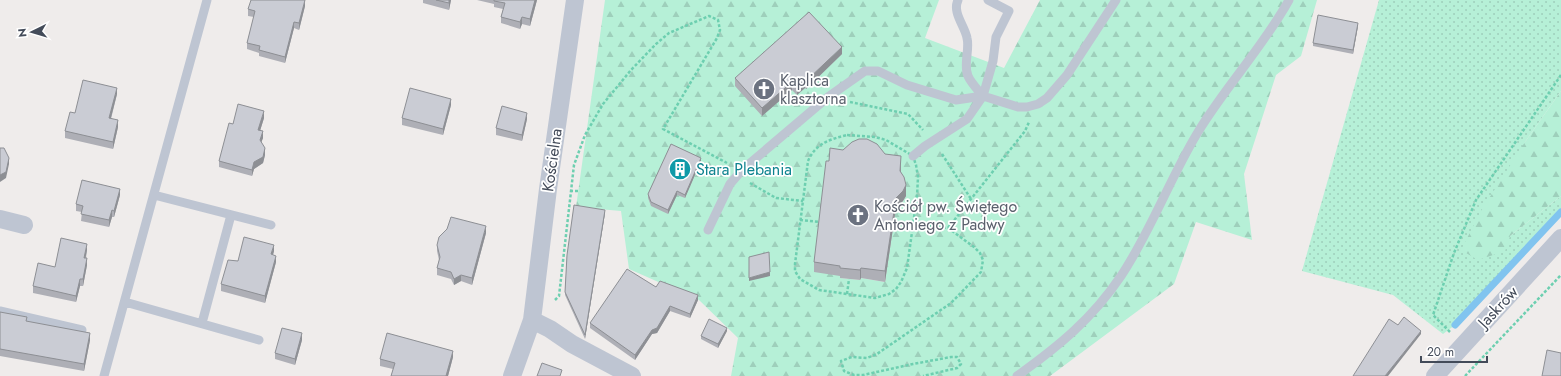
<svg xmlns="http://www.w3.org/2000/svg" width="1561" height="376" viewBox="0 0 1561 376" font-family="Jost,sans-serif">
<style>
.grass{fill:url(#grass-dots)}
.forest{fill:url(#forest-firs);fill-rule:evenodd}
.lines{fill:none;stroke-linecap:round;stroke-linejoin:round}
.stream{stroke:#81c4ef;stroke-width:7}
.path{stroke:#6dcfb0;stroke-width:2.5;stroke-dasharray:3 2;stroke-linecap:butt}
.service{stroke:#bec5d2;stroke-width:9}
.minor{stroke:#bec5d2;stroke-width:18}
.wall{fill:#aeafb6}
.shaded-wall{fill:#8d8f94}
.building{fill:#caccd4;stroke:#8d8f94}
.labels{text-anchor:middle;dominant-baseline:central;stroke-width:3.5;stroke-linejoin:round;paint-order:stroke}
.worship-label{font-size:16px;fill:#5b616d;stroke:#fff;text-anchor:start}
.street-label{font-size:16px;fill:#434b59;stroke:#fff}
.culture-label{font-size:16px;fill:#0d838f;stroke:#fff;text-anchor:start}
</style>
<defs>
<pattern id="grass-dots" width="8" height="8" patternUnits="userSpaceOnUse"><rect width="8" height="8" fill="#b6f0d7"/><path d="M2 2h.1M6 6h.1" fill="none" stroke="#9ecfbb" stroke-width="1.8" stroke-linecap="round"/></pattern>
<pattern id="forest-firs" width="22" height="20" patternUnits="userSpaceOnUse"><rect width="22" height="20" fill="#b6f0d7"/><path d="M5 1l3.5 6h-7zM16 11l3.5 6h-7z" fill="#9ecfbb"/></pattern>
</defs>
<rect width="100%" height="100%" fill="#efeceb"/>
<path class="grass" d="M1379,0H1561V91L1525,142L1510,236L1561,196V213L1455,325L1443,334L1393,295L1302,271Z"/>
<path class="forest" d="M605,0H939L925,38L1004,68L1040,0H1317L1301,56L1276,75L1244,174L1252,240L1196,222L1174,284L1050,376H731L738,338L699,300L629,269L621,211L576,207ZM905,190C907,197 903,204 896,207L885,282L861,278L860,280L840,278V276Z
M1561,91V196L1510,236L1505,251L1478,260L1461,250L1481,211L1525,142Z"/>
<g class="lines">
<path class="stream" d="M1455,325L1561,212"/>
<path class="path" d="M850,102L908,114L923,130
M847,135L875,137L886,140L913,156L916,165L918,177L917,196L907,268L901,282L896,289L889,294L875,298L819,290L800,279L795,271V264L808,161C815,144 830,139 847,135Z
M942,154L971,199
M750,183L776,198L803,201
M570,191H580
M800,220L820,222
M913,224L948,228L974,247L980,253L983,260L981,272L951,303L877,354L867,358L852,357L841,361L844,371L854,375H863L913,364L951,357H957L961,364L957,368L923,376
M948,228L1025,131L1029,122
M847,294L849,279
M555,300L559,296L574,165L585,135L603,104L631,70L656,44L669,33L709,16L718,20L720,30L717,38L663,129L727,163
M1450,332L1433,315L1454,253L1476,200L1561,75
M1465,376L1561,275"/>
<path class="service" d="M958,0C952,13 965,26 967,38C970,50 963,64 968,76C971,83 978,90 983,96
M913,156L925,146L967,119L983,96L993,61L996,37L1009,11L988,0
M154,195L271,225
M708,230L730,184L742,170L828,97L865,71H878L907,85L956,100L983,96L1018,107H1027L1038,104L1047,98L1067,75L1116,0
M125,302L259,340
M0,311L82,330
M202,323L231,215
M104,376L207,0
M1017,376C1059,346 1092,319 1121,276C1151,231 1170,178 1198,132C1226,86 1263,47 1289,0"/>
<path class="minor" d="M0,219L24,225
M532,320L550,329L572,344L632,376
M512,376L532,320L548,189L575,0
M1435,376L1561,238"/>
</g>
<path class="wall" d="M423,0H451L449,10L423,3Z
M477,0H537L530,26L522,24L520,29L501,23V17L503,9L494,7V4Z
M305,6L299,30L294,28L285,63L259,56V53L247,49V43L254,17L248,16V9Z
M1358,26L1353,54L1313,46V43Z
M842,54L806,89L805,88L797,95L792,90L762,116L735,86V78Z
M117,94L111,119L118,127L113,149L65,138V131L75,113Z
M451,105L443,135L402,125V118Z
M264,118L260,131L263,138L261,142L265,155L263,163L254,169L252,176L219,167V161L233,124Z
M527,119L522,141L496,135V128Z
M843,150L885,154L901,166V172L906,196L903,201L896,208L885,282L861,278L860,280L840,278V276L814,272V262L829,161Z
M701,161L685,198L677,195L668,214L651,206L648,198V194Z
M120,195L114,217H112L109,227L81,221L82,212L76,211V204Z
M605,213L585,339L565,295L567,255Z
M486,233L472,285L461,281L454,285L451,279L437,275V268L439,260L437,251V245Z
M87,250L86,258L87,265L83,286H80L76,302L33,293V286L55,267Z
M274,251L273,255L276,262L265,303L221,291V284L238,261Z
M656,287L698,300L690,318L670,311L657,333L652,334L635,360L590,328V323Z
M0,312L27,322L90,340L84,371L0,356Z
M727,331L718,348L701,339V336Z
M302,340L295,365L275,359V353Z
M453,357L448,376H391L393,369L380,366V359Z"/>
<path class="shaded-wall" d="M305,0V6L299,30V23Z
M449,0H451L449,10Z
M535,0H537L530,26V19Z
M522,17V24L520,29V22Z
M294,22V28L285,63V57Z
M1358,23V26L1353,54V50Z
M842,47V54L806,89V81Z
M805,80V88L797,95V87Z
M792,82V90L762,116V108Z
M117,88V94L109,125V118Z
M451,99V105L443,135V129Z
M264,111V118L258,137V130Z
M527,113V119L522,141V135Z
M118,120V127L113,149V142Z
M263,131V138L260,146V140Z
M265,148V155L263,163L254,169L252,176V170L254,162Z
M901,156V166L900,181V171Z
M9,158V164L6,178L0,182V175Z
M701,158V161L685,198V195Z
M906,185V196L903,201L896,208L885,282V271L896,198Z
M120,189V195L114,217V211Z
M677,191V195L668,214V210Z
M112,210V217L109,227V220Z
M605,210V213L585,339V335Z
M486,226V233L472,285V278Z
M87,244V250L84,265V258Z
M274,245V251L271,261V254Z
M276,256V262L265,303V296Z
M87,258V265L83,286V279Z
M861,268V278L860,280V270Z
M770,272V276L749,281V278Z
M461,275V281L454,285V279Z
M80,279V286L76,302V296Z
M698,295V300L690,318V314Z
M670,306V311L657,333L652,334L635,360V355L652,330Z
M727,328V331L718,348V344Z
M1421,331V334L1388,376H1385Z
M90,333V340L84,371V364Z
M302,333V340L295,365V359Z
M453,351V357L448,376H446Z"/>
<path class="building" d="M251,0H305L299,23L294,22L285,57L259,50L260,46L247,43L255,11L248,9Z
M436,0H449V3Z
M494,0H535L530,19L522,17L520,22L501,17L505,3L494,1Z
M809,12L842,47L806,81L805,80L797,87L792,82L762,108L735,78Z
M1318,15L1358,23L1353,50L1313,43Z
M83,80L117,88L109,118L118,120L113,142L65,131L70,112L75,113Z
M410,88L451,99L443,129L402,118Z
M238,104L264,111L258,130L263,131L260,140L265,148L263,157L254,162L252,170L219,161L229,123L233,124Z
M502,106L527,113L522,135L496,128Z
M859,139H867L877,144L885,154L901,156L900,171L904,177L906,185L903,191L896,198L885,271L861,268L860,270L840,268V266L814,262L826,161H829L830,148L843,150L852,142Z
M671,144L701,158L685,195L677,191L668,210L651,202L648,194Z
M0,148H4L9,158L6,172L0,175Z
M82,180L120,189L114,211L112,210L109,220L81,214L83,206L76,204Z
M574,205L605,210L585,335L565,292L567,255Z
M451,217L486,226L472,278L461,275L454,279L451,272L437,268L440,257L437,245L439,237L447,229Z
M244,237L274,245L271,254L276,256L265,296L221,284L228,260L238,261Z
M61,238L87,244L84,258H87L83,279H80L76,296L33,286L38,263L55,267Z
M769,252L770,272L749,278V257Z
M627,269L656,287L660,281L698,295L690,314L670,306L657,328L652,330L635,355L590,323Z
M0,312L27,317L26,321L90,333L84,364L0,349Z
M1404,317L1421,331L1385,376H1353L1389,319L1398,325Z
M709,319L727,328L718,344L701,336Z
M282,328L302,333L295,359L275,353Z
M387,333L453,351L446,376H391L395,363L380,359Z
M1547,350L1561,353V376H1542Z
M542,363L562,370L560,376H537Z"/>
<defs>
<g id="church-disc" transform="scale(1.15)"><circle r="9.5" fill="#6b7280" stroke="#fff"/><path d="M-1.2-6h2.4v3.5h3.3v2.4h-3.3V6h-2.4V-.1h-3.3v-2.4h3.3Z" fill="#fff"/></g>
<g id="building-disc" transform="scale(1.15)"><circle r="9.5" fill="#0f9aa8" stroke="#fff"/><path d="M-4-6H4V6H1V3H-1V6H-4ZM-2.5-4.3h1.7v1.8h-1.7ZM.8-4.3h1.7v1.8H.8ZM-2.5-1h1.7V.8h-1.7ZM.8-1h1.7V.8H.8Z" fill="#fff"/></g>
</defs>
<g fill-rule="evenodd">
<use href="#church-disc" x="764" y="89"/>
<use href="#building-disc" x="680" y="169"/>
<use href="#church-disc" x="858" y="215"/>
</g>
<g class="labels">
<g class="worship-label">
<text x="780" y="80">Kaplica<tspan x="780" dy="18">klasztorna</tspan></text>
<text x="874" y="206">Kościół pw. Świętego<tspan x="874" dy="18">Antoniego z Padwy</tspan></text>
</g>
<g class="street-label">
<text transform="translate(552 160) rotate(-82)">Kościelna</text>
<text transform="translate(1498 307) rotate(-47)">Jaskrów</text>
</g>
<g class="culture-label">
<text x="696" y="169">Stara Plebania</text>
</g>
</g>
<g transform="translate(32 32) rotate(265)" stroke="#ffffff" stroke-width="3" paint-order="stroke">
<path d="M0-3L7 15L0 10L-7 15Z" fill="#434b59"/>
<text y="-6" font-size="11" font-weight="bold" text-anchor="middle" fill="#434b59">N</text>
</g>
<path d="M1421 356v6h66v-6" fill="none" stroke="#434b59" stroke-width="2"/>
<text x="1427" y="356" font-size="12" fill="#434b59" stroke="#ffffff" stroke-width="3" paint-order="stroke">20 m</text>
</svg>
